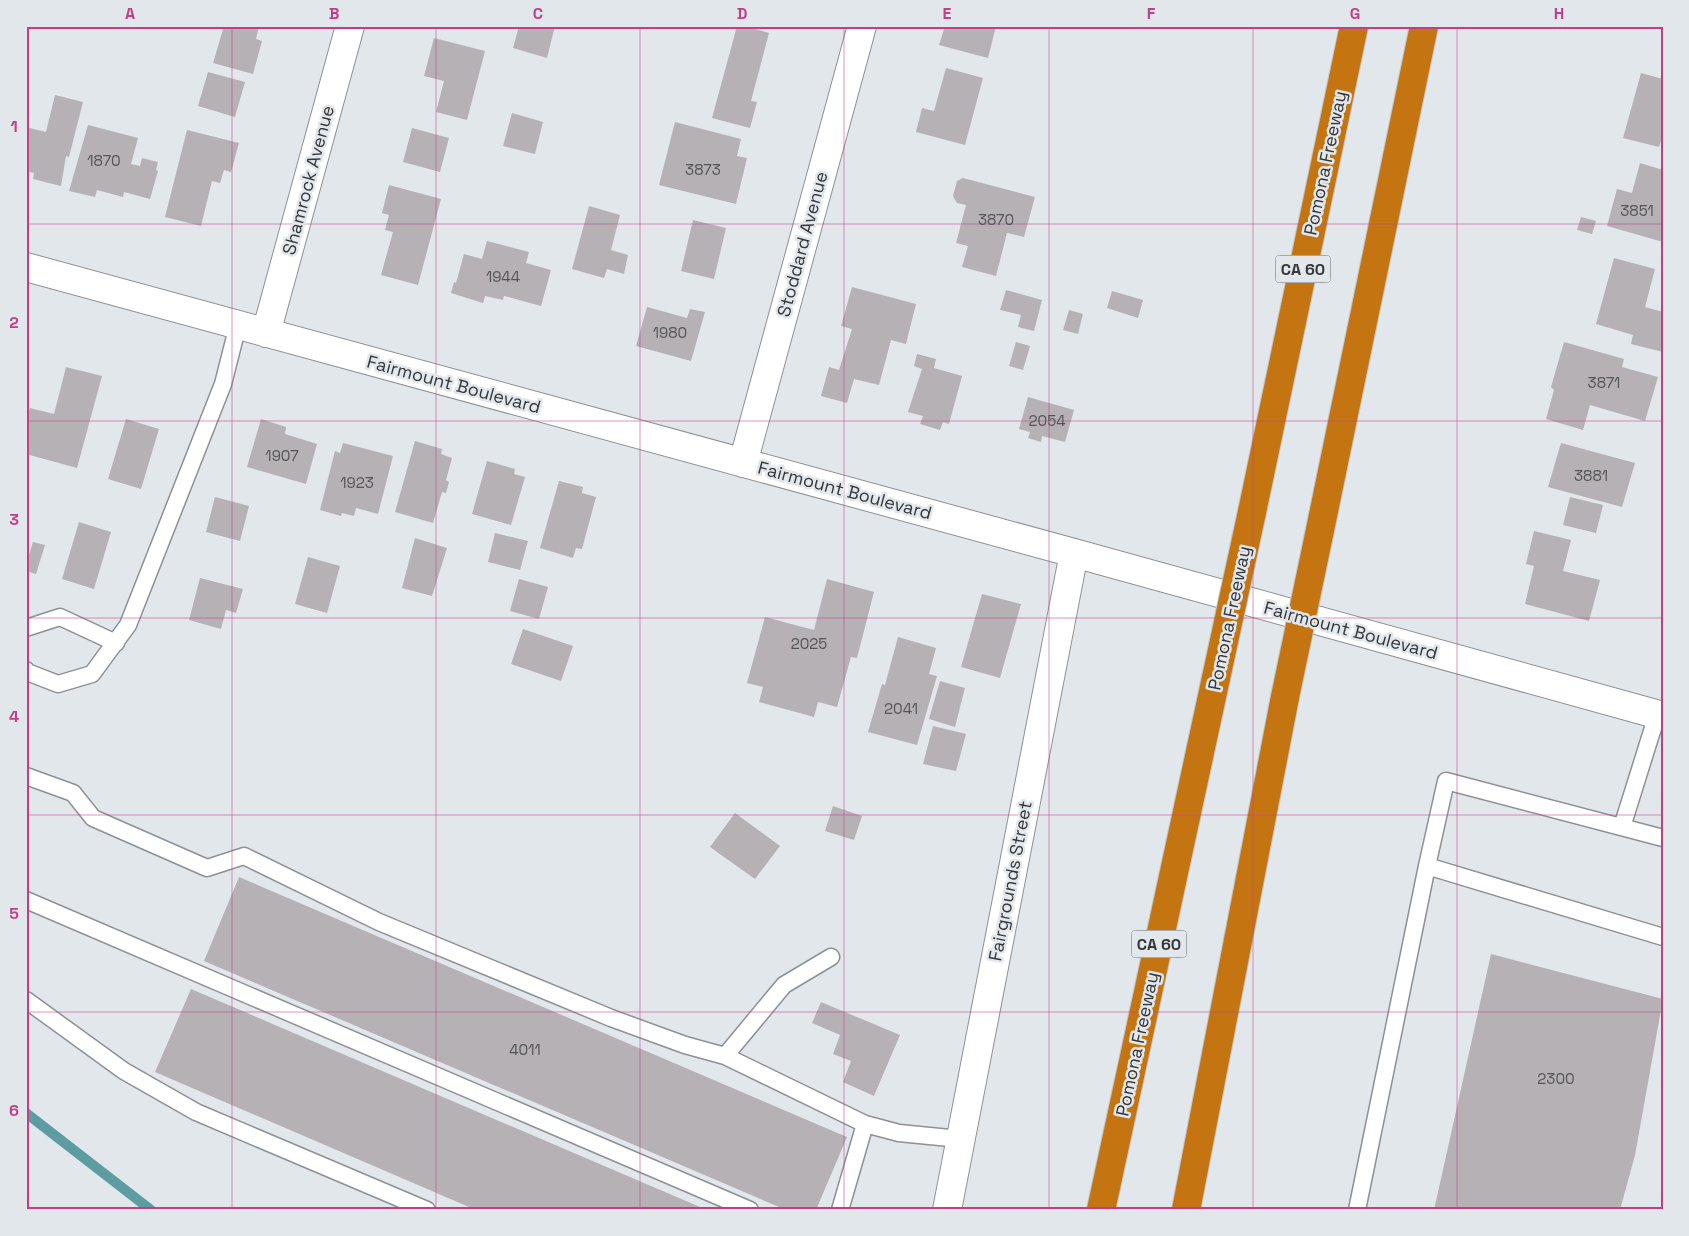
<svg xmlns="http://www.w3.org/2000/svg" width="1689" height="1236" viewBox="0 0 1689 1236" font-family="'Space Grotesk',sans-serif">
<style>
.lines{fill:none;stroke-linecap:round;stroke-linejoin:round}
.stream{stroke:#5d9ca0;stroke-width:10}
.building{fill:#b6b1b5}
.lane-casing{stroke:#8d9196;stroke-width:19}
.street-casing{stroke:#8d9196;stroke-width:30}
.highway-casing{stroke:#c2c3c3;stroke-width:30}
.lane{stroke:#fff;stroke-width:16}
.street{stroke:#fff;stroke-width:28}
.highway{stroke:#c47511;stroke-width:28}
.highway-bridge-casing{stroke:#c2c3c3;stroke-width:30;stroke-linecap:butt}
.highway-bridge{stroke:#c47511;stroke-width:28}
.grid{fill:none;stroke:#c23f86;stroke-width:1;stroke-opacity:0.55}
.labels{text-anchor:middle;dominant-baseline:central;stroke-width:5;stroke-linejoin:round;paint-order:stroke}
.number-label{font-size:15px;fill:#545557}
.shield{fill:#e2e7ec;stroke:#686b6e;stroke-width:1}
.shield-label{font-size:16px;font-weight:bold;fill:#343638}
.street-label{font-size:18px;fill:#343638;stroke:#e2e7ec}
.neatline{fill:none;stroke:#c23f86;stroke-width:2}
.grid-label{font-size:16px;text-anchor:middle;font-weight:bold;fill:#c23f86}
</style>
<rect width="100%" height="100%" fill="#e2e7ec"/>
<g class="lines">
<path class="stream" d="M26,1113L151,1210"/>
</g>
<path class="building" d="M224,26H259L256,39L262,41L253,74L213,63Z
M519,26H555L547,58L513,48Z
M737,26H745L769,33L751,101L757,102L750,128L712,118Z
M945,26H996L988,58L939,45Z
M434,38L485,51L467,120L436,112L444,81L424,76Z
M946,68L983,78L965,145L916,132L922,108L934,111Z
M208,72L245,82L235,117L198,106Z
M1641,73L1663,79V135L1659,147L1623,138Z
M55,95L83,102L69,157L66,156L61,186L33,179L34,173L26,171V127L46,132Z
M512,113L543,122L535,154L503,146Z
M675,122L741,139L737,156L747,158L736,204L659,185Z
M88,125L138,138L131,164L140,166L142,158L158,162L156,170L158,171L150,199L124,192L123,197L97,190L95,197L69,191Z
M412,128L449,138L440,172L403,162Z
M187,130L239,143L231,172L224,170L220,183L212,181L201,226L165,217Z
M1640,163L1663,170V242L1607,226L1617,189L1632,193Z
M963,178L1035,197L1024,237L1007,233L996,276L962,267L968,246L956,243L966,205L957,203L953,196L957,181Z
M389,185L441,199L418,285L381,275L393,232L385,230L389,215L382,213Z
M589,206L620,215L611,250L628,255L624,274L607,269L604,278L572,269Z
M1581,217L1596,221L1592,234L1577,230Z
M693,220L726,228L714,279L681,271Z
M487,241L529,252L526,263L551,270L541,306L504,296L503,300L485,296L483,303L451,293L454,282L456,283L464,254L482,259Z
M1614,258L1655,269L1645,307L1663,312V352L1631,344L1633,335L1596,324Z
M852,287L916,304L906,344L891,340L879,385L854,379L847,403L821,396L829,367L839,370L852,329L841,326Z
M1006,290L1042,300L1034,331L1018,327L1021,315L1000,310Z
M1112,291L1143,300L1138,318L1107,308Z
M647,307L687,318L690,309L705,312L691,361L636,346Z
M1069,310L1083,314L1078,334L1063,330Z
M1016,342L1030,346L1023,370L1009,366Z
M1564,342L1624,359L1622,367L1658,377L1645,421L1590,405L1583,430L1546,419L1554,390L1551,387Z
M917,354L936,359L934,368L962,376L949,424L943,422L940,430L920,424L923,416L908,412L922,369L914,366Z
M66,367L102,376L77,468L26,454V422L30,408L54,414Z
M1028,397L1074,410L1065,442L1042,436L1041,442L1028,438L1030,432L1019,429Z
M126,419L159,429L141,489L108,479Z
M261,419L286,427L285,434L317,444L306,484L247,467Z
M415,441L442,449L441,454L452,458L446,480L449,482L446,493L442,492L433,523L395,512Z
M343,443L393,456L378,514L356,508L354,516L342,513L341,516L320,510L335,451L340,453Z
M1561,443L1635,463L1622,507L1548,487Z
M487,461L515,469L514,474L525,477L511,525L472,514Z
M559,481L583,487L582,493L596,497L582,549L576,548L573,558L540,548Z
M215,497L249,506L240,541L206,532Z
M1570,497L1603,505L1596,533L1563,525Z
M79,522L111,532L94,589L62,579Z
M1534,531L1571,540L1563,571L1600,580L1589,621L1525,604L1534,566L1526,564Z
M495,533L528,541L520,570L488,562Z
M415,538L447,548L432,596L402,588Z
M33,542L45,545L36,574L26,571V565Z
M308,557L340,566L327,613L295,604Z
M200,578L243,589L236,613L226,610L221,629L189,620Z
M519,579L548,587L539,619L510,611Z
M827,579L874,592L857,658L851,657L837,707L818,702L814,717L759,702L763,687L747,683L765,617L814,630Z
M982,594L1021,604L1000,678L961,667Z
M523,629L573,646L561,681L511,664Z
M898,637L936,648L929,674L937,676L917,745L868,732L882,684L885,685Z
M940,681L965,688L955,727L929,719Z
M933,726L966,734L956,771L923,764Z
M833,806L862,816L854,840L825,831Z
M735,813L780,846L755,879L710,847Z
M239,877L847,1137L816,1210H786L204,961Z
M1491,954L1663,999L1635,1155L1620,1210H1434Z
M191,989L707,1210H476L155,1072Z
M821,1002L900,1035L874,1096L843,1082L851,1061L833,1054L840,1035L812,1023Z"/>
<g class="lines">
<g class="lane-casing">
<path id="lane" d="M26,628L60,617L116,643
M26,670L27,672L58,684L92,674L128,625L223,384L238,325
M26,776L73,793L93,818L207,868L244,856L379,922L611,1018L685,1045L725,1056L865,1124L899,1133L960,1139
M1622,827L1657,715
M1427,866L1446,781L1663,838
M26,900L750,1210
M26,1000L124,1071L196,1112L427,1210
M725,1056L784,985L831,957
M840,1210L865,1124
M1357,1210L1427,866L1663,937"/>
</g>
<g class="street-casing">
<path id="street" d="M26,267L1074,553L1663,716
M266,333L350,26
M743,463L862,26
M947,1210L1074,553"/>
</g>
<g class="highway-casing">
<path id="highway" d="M1252,512L1354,26
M1320,530L1424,26
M1101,1210L1216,678
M1186,1210L1285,697"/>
</g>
<use href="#lane" class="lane"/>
<use href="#street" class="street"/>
<use href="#highway" class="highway"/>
<g class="highway-bridge-casing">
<path id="highway-bridge" d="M1216,678L1252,512
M1285,697L1320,530"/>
</g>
<use href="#highway-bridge" class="highway-bridge"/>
</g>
<path class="grid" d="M232,26V1210M436,26V1210M640,26V1210M844,26V1210M1049,26V1210M1253,26V1210M1457,26V1210M26,224H1663M26,421H1663M26,618H1663M26,815H1663M26,1012H1663"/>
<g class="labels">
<g class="number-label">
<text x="104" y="160">1870</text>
<text x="703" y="169">3873</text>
<text x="1637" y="210">3851</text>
<text x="996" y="219">3870</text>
<text x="503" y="276">1944</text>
<text x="670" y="332">1980</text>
<text x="1604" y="382">3871</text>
<text x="1047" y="420">2054</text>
<text x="282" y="455">1907</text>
<text x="1591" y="475">3881</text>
<text x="357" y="482">1923</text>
<text x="809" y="643">2025</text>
<text x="901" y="708">2041</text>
<text x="525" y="1049">4011</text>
<text x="1556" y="1078">2300</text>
</g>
<g class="shield">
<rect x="1275.5" y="255.5" width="55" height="27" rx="4"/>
<rect x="1131.5" y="930.5" width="55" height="27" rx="4"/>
</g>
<g class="shield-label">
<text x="1303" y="269">CA 60</text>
<text x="1159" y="944">CA 60</text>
</g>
<g class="street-label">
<text transform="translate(1325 163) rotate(-78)">Pomona Freeway</text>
<text transform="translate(308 180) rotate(-75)">Shamrock Avenue</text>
<text transform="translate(802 244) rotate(-75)">Stoddard Avenue</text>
<text transform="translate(454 384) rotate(15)">Fairmount Boulevard</text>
<text transform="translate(845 490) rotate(15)">Fairmount Boulevard</text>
<text transform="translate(1229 618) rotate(-78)">Pomona Freeway</text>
<text transform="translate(1351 630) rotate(15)">Fairmount Boulevard</text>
<text transform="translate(1010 881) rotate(-79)">Fairgrounds Street</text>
<text transform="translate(1137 1044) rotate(-78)">Pomona Freeway</text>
</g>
</g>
<rect width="1689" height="1236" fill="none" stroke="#e2e7ec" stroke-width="55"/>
<rect x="28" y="28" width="1634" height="1180" class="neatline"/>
<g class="grid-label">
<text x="130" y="19">A</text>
<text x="334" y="19">B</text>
<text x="538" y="19">C</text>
<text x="742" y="19">D</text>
<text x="947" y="19">E</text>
<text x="1151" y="19">F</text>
<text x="1355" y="19">G</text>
<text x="1559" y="19">H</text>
<text x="14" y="132">1</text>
<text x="14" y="328">2</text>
<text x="14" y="525">3</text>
<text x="14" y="722">4</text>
<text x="14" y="919">5</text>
<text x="14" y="1116">6</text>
</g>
</svg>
